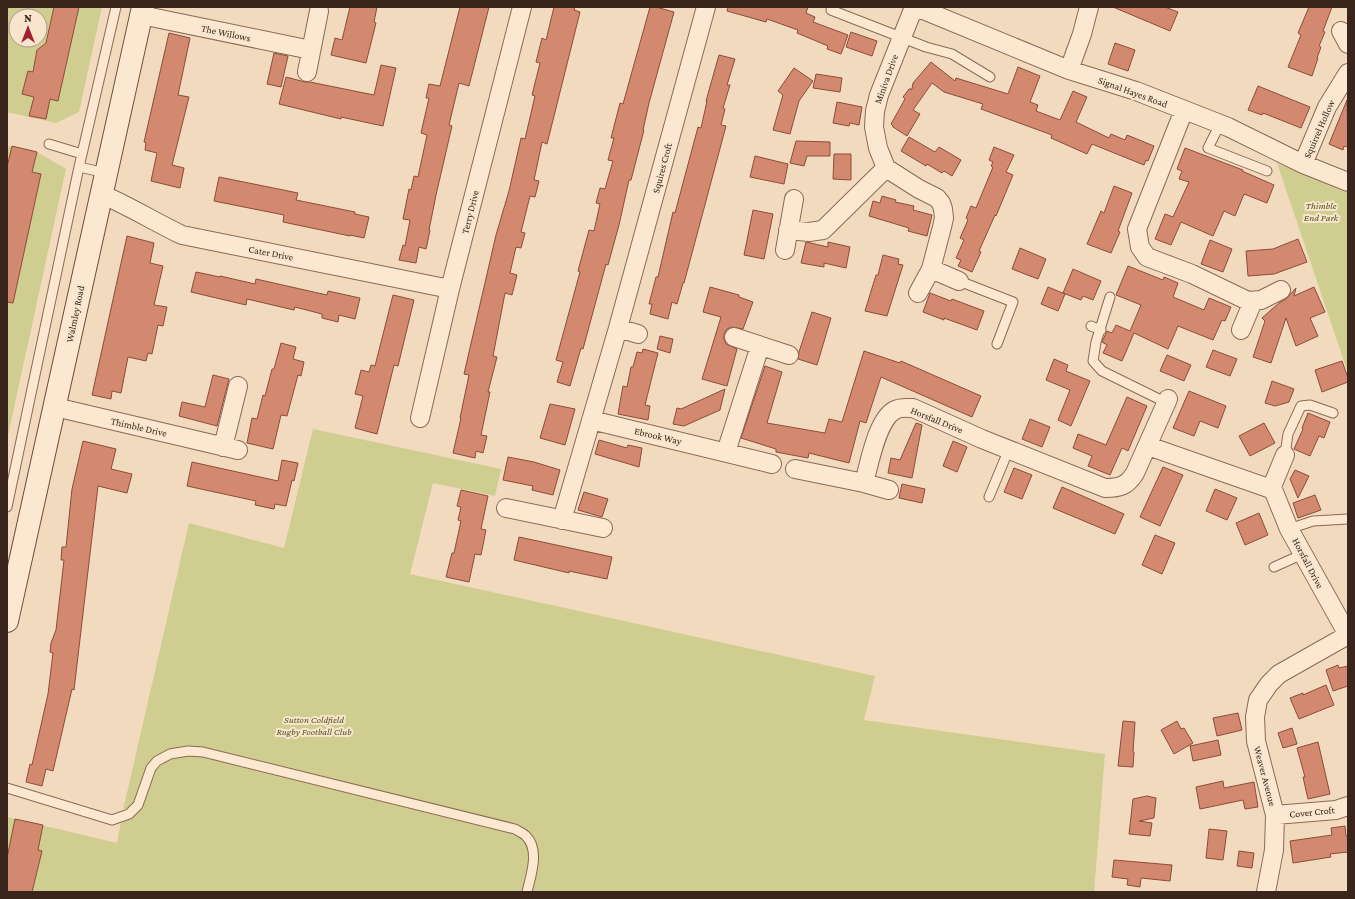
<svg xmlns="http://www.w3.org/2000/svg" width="1355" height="899" viewBox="0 0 1355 899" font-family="'Crimson Pro',serif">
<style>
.green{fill:#d0cd91;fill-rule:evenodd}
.building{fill:#d38970;stroke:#8c4c39}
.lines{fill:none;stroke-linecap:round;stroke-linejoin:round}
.service-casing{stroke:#8b6955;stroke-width:11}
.minor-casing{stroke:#8b6955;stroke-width:20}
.secondary-casing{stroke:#6d4a38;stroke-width:24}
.service{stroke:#fce8d1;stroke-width:9}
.minor{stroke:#fce8d1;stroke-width:18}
.secondary{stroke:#fce8d1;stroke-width:22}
.labels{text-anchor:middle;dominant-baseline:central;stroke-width:4;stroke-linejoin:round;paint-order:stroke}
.street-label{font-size:10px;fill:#39251b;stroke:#f8e5ce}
.park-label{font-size:10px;font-style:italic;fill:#525720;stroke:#f8e5ce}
</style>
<rect width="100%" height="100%" fill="#f2dabe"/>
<path class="green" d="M7,7H102L79,112L56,123L7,112ZM16,16H40V40H16Z
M12,146L37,152L66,169L7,440V147Z
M1277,163L1348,193V373Z
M313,429L501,469L495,496L433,483L410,574L875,676L864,720L1105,754L1094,892H7V817L117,843L124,806L189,523L284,548Z"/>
<path class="building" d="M54,7H79L58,101L50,99L46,119L29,116L34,97L22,94L28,71L33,72L37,50L46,43Z
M350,7H377L374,22L376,23L366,63L331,55L335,38L342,40Z
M460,7H489L469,86L459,83L449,125L452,126L436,195L429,230H430L427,245L426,249L419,247L416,263L399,260L403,245L405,246L410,220L403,219L409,189L411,190L414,176L418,177L427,135L421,133L429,98H426L429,84L440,86Z
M554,7H575L574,10L580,12L547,144L542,142L534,180L539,181L535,197L530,196L521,232L525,233L521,248L516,247L510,273L517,275L512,295L505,293L493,356L497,357L488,392H490L481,435L487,436L483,453L476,451L475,458L453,453L461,418H460L469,375L464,374L496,235L509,191L521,138L525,139L535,96L532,95L540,63L536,62L542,38L546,40Z
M650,7H656L674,12L649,103L643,130H644L631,180H629L619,225L608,265L606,264L583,349L581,348L570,386L557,382L563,362L556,360L580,272L578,271L589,230L594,231L600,204L596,203L600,188L605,189L613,161L608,160L614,138H611L620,103L623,104Z
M728,7H808L806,13L815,17L813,22L848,35L841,54L827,49L828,46L797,33L798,30L767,19L766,22L727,11Z
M1113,7H1165L1178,12L1170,31Z
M1309,7H1332L1323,31L1325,32L1319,46L1321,47L1317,58H1318L1312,76L1288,67L1301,35L1298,33Z
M851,32L877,41L872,56L846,47Z
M169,33L190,38L178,95L189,97L172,165L184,168L180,188L151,181L157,153L145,150L146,143L144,142Z
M1115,43L1135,50L1128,71L1108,64Z
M274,53L288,56L281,87L267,84Z
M719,55L735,59L727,85H730L723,108L725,109L721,125L726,126L684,283H683L677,304L672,302L668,319L650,314L652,304H649L656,277H658L673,212L675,213L698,127L701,128L707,101H706Z
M931,62L955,81L956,78L1008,94L1018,67L1040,76L1030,102L1038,105L1036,111L1060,120L1073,91L1087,97L1076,122L1109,138L1111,134L1125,140L1127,135L1154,146L1148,161L1146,160L1144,165L1092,144L1087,154L1051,138L1052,135L981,109L983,104L944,92L932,83L913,110L920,114L907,136L893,127V126L891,124L905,99L903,97L909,89H912L913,83Z
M381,65L396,68L383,126L341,117V119L279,104L286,77L305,82H310L374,95Z
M794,68L813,81L799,101L790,134L773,130L783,95L778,91Z
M816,74L842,78L840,92L813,88Z
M1258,86L1310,107L1301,128L1263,113L1262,115L1248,110Z
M1347,100L1348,147L1344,146L1343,150L1329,144Z
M837,102L862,107L859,125L850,123L849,126L833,123Z
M909,137L935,152L939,147L961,160L952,176L944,171L942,173L927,164L926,166L901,151Z
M796,141L830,142V156H807L804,166L790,163Z
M12,146L37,152L32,172L41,174L13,303L7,302V167Z
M994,147L1014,155L1006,172L1013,175L996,216L995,215L979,251L981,252L972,272L958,266L961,260L956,258L964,240L960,238L968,220L966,218L971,206L976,208L993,167L991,166L993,162L989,160Z
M1185,148L1243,170L1242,171L1274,185L1267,203L1244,194L1235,216L1224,211L1213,236L1181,222L1171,245L1155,239L1165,214L1173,217L1189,182L1179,179L1182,171L1177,169Z
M834,154H851V180L833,179Z
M755,156L788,164L784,184L750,177Z
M219,177L298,193L296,200L355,212V214L369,217L364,238L350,235V236L283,222L284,215L214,201Z
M1114,186L1132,193L1118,231L1120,232L1111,253L1087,244L1101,211L1104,213Z
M882,196L896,200L895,202L914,206L913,210L932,215L927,236L908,231L909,228L869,216L873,201L880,203Z
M753,210L773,214L764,259L744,255Z
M127,236L154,243L150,263L163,266L154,305L167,307L163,326L158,325L152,354L148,353L146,361L128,357L121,393L112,391L111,399L92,395Z
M1298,239L1307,262L1274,274L1248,276L1246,251L1273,249Z
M1210,240L1232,249L1223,272L1201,264Z
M806,242L828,247V242L850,247L846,268L824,263V267L801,263Z
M1020,248L1046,259L1038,279L1012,269Z
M883,255L899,259L898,264L903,265L887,316L865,311L876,275H878Z
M1128,266L1163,280L1164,277L1178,283L1173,297L1204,310L1209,298L1231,307L1225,321L1222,320L1213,340L1178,326L1168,349L1134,333L1122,361L1103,353L1107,345L1102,342L1107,331L1112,333L1116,325L1130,331L1141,305L1116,295Z
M1073,269L1101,281L1093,300L1083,296L1081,300L1063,293Z
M196,272L220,277V276L255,284L256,279L327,295L328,291L360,298L355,319L339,315L338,322L322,318V314L295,307L294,310L247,299L246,305L191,292Z
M710,287L739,295V297L753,302L743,329L731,327L727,329L724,334V339L726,344L737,349L727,386L702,379L721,317L703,312Z
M1048,287L1065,294L1058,311L1041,304Z
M1314,287L1325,312L1310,318L1318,336L1296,346L1286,318L1271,363L1253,357L1265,321L1262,318L1279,303L1286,299L1296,288L1294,296Z
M930,293L951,301L952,299L984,311L977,330L944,318V320L923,312Z
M393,295L414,300L398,366L394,365L377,434L355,428L363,396L355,394L361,370L369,372L371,365L375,366Z
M812,312L831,318L817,365L798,359L799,352Z
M660,336L673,339L670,353L657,349Z
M281,343L296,347L293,359L304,362L301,376L298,375L287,416L281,415L273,449L247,443L252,418L257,419L263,395L265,396L272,369H274Z
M643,349L658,353L645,405L650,406L648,420L618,414L623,386L627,387L631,367H633L637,352L642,353Z
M1213,350L1237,359L1230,376L1206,367Z
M864,351L900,363L901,361L981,396L972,417L881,377L866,423L860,421L849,463L809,453L808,458L776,452V449L741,438L765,366L782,372L767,423L825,433L829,419L842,422Z
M1167,355L1191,365L1184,381L1160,371Z
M1054,359L1068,365L1066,371L1090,381L1071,426L1058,420L1070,390L1046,380Z
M1342,361L1348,378V382L1322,392L1315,370Z
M213,375L229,379L217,426L179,416L182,402L205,407Z
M1272,381L1294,389L1289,402L1275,406L1265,403Z
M725,389L720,410L684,426L673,424L677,408L681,409Z
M1189,391L1226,406L1218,428L1200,421L1194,436L1173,428Z
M1127,397L1147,406L1128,451L1122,448L1110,475L1088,466L1092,456L1073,448L1078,434L1106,445Z
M550,404L575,409L565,445L540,438Z
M1308,413L1330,422L1324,438L1319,436L1310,456L1294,449L1303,429L1302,428Z
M1030,419L1050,427L1042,447L1022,439Z
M916,423L922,425L912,478L888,473L891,458L900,460Z
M1264,423L1275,443L1250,456L1239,436Z
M599,440L627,448L628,445L642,448L639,467L595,454Z
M83,441L116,449L111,469L132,474L127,493L98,486L74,690L72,689L53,771L46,769L42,786L26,782L30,764L32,765L48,694L53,653L50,652L51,643L56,630L64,560H61L62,547H66L72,489Z
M953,441L967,447L957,472L943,466Z
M508,457L534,462L560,470L553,495L532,490L533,486L503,480Z
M282,460L298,463L294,481L292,480L286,506L275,504L274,509L255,505L256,501L187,486L192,462L278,481Z
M1163,467L1183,475L1160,526L1140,517Z
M1014,468L1032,475L1022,499L1004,492Z
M1295,470L1309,476L1298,498L1290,479Z
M902,484L925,489L922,503L899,498Z
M1062,487L1124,514L1115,534L1053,508Z
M1215,489L1237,498L1227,520L1206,511Z
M461,490L488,496L481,529L486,530L481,555L475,554L469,582L446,577L452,553H454L461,521L458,520L461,507L457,506Z
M584,492L608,499L602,517L578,510Z
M1315,495L1321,510L1298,518L1293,503Z
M1259,513L1268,535L1245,545L1236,523Z
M1155,535L1175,543L1162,574L1142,565Z
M519,537L612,557L607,579L569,571V573L514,560Z
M1338,665L1339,668L1348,666V686L1333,691L1326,670Z
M1326,685L1334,705L1299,719L1290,698L1303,693V695Z
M1238,713L1242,730L1217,736L1213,718Z
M1123,721L1135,722L1133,752H1134L1133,767L1118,766Z
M1177,721L1181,729L1184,728L1193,743L1174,754L1161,730Z
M1292,728L1297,744L1283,748L1278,733Z
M1218,740L1221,755L1193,761L1190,746Z
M1318,742L1330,794L1308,799L1303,777H1305L1297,748Z
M1223,781L1224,788L1254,782L1258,807L1245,809L1243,800L1200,809L1196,787Z
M1147,796L1156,798L1154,818L1139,821L1152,823L1150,836L1129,834L1133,799Z
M15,819L43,825L38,850L42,851L32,892H7V858Z
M1345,826L1346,836H1348V852L1330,854L1331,857L1293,863L1290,841L1332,835L1331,828Z
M1209,829L1227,831L1223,860L1206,858Z
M1239,851L1254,853L1252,868L1237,866Z
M1114,860L1172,865L1170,881L1141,878L1140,887L1127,885L1128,879L1112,877Z"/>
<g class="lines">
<g class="service-casing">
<path id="service" d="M831,10L926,47L952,54L990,77
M1220,124L1208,148L1267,171
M49,144L82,154
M79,167L106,173
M959,281L1013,302L997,344
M1110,297L1096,342L1093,361L1102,371L1167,403
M1091,326L1101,330
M1285,455L1288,434L1301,406L1310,405L1333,413
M989,497L1009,449
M7,507L79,167L116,7
M1289,529L1313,521L1348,519
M1274,567L1303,554
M7,788L112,820L129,814L138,805L151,768L157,761L170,754L188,751L203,752L515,829C518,831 523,833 526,836C540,850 531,875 527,892"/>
</g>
<g class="minor-casing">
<path id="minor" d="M914,7L879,95L875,111L874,127L878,148L886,168L919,189L937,198L941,203L943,209L944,218L942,227L931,269L918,293
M916,7L1069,70L1136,91L1228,127L1303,164L1348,182
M141,15L311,50
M1341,31L1348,44
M1069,70L1082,34L1089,7
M307,72L319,11
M1184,110L1137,229L1140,247L1147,257L1192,274L1248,301L1261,300L1281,290
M1303,164L1327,107L1348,73
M101,194C129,206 155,222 182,235L450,289
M788,230L809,232L823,230L886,168
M785,250L794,199
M931,269L959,281
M618,328L638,334
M1241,330L1253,301
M734,337L789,355
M55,407L238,450
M420,418L450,289L522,7
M591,420L772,464
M1148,446L1271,489L1274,492L1289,529L1348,635
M223,447L238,386
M726,452L760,346
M795,469L864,483L889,490
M864,483C869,465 877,419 895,410C900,407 907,408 913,408L982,439L1105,488C1120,488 1127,486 1135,473L1168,399
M1271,489L1285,455
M506,508L603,528
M562,520L618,328L706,7
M1275,815L1336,810L1348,806
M1266,892L1274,850L1275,815L1256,741L1255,717L1258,700L1269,684L1279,674L1348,635"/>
</g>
<g class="secondary-casing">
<path id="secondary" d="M7,621L143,7"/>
</g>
<use href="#service" class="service"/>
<use href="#minor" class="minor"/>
<use href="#secondary" class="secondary"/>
</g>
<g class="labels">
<g class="street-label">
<text transform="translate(226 33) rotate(12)">The Willows</text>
<text transform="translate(886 79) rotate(-70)">Miniva Drive</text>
<text transform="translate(1133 92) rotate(20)">Signal Hayes Road</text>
<text transform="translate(1319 129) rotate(-66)">Squirrel Hollow</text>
<text transform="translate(662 168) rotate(-75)">Squires Croft</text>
<text transform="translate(470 212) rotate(-76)">Terry Drive</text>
<text transform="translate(271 253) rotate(11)">Cater Drive</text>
<text transform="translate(75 314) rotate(-78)">Walmley Road</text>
<text transform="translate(937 420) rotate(22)">Horsfall Drive</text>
<text transform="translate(139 427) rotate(13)">Thimble Drive</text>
<text transform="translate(658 436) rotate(13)">Ebrook Way</text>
<text transform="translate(1308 563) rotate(62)">Horsfall Drive</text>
<text transform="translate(1265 776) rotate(75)">Weaver Avenue</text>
<text transform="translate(1312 812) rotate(-6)">Cover Croft</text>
</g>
<g class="park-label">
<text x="1321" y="205">Thimble<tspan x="1321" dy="12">End Park</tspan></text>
<text x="314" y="719">Sutton Coldfield<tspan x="314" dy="12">Rugby Football Club</tspan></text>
</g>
</g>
<rect width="1355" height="899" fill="none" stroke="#39251b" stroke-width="16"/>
<g transform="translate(28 28)"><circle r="19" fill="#f8e5ce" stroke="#ac9886"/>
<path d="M0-3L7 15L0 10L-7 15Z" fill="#9f2035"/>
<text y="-6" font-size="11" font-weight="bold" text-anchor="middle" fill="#39251b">N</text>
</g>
</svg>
